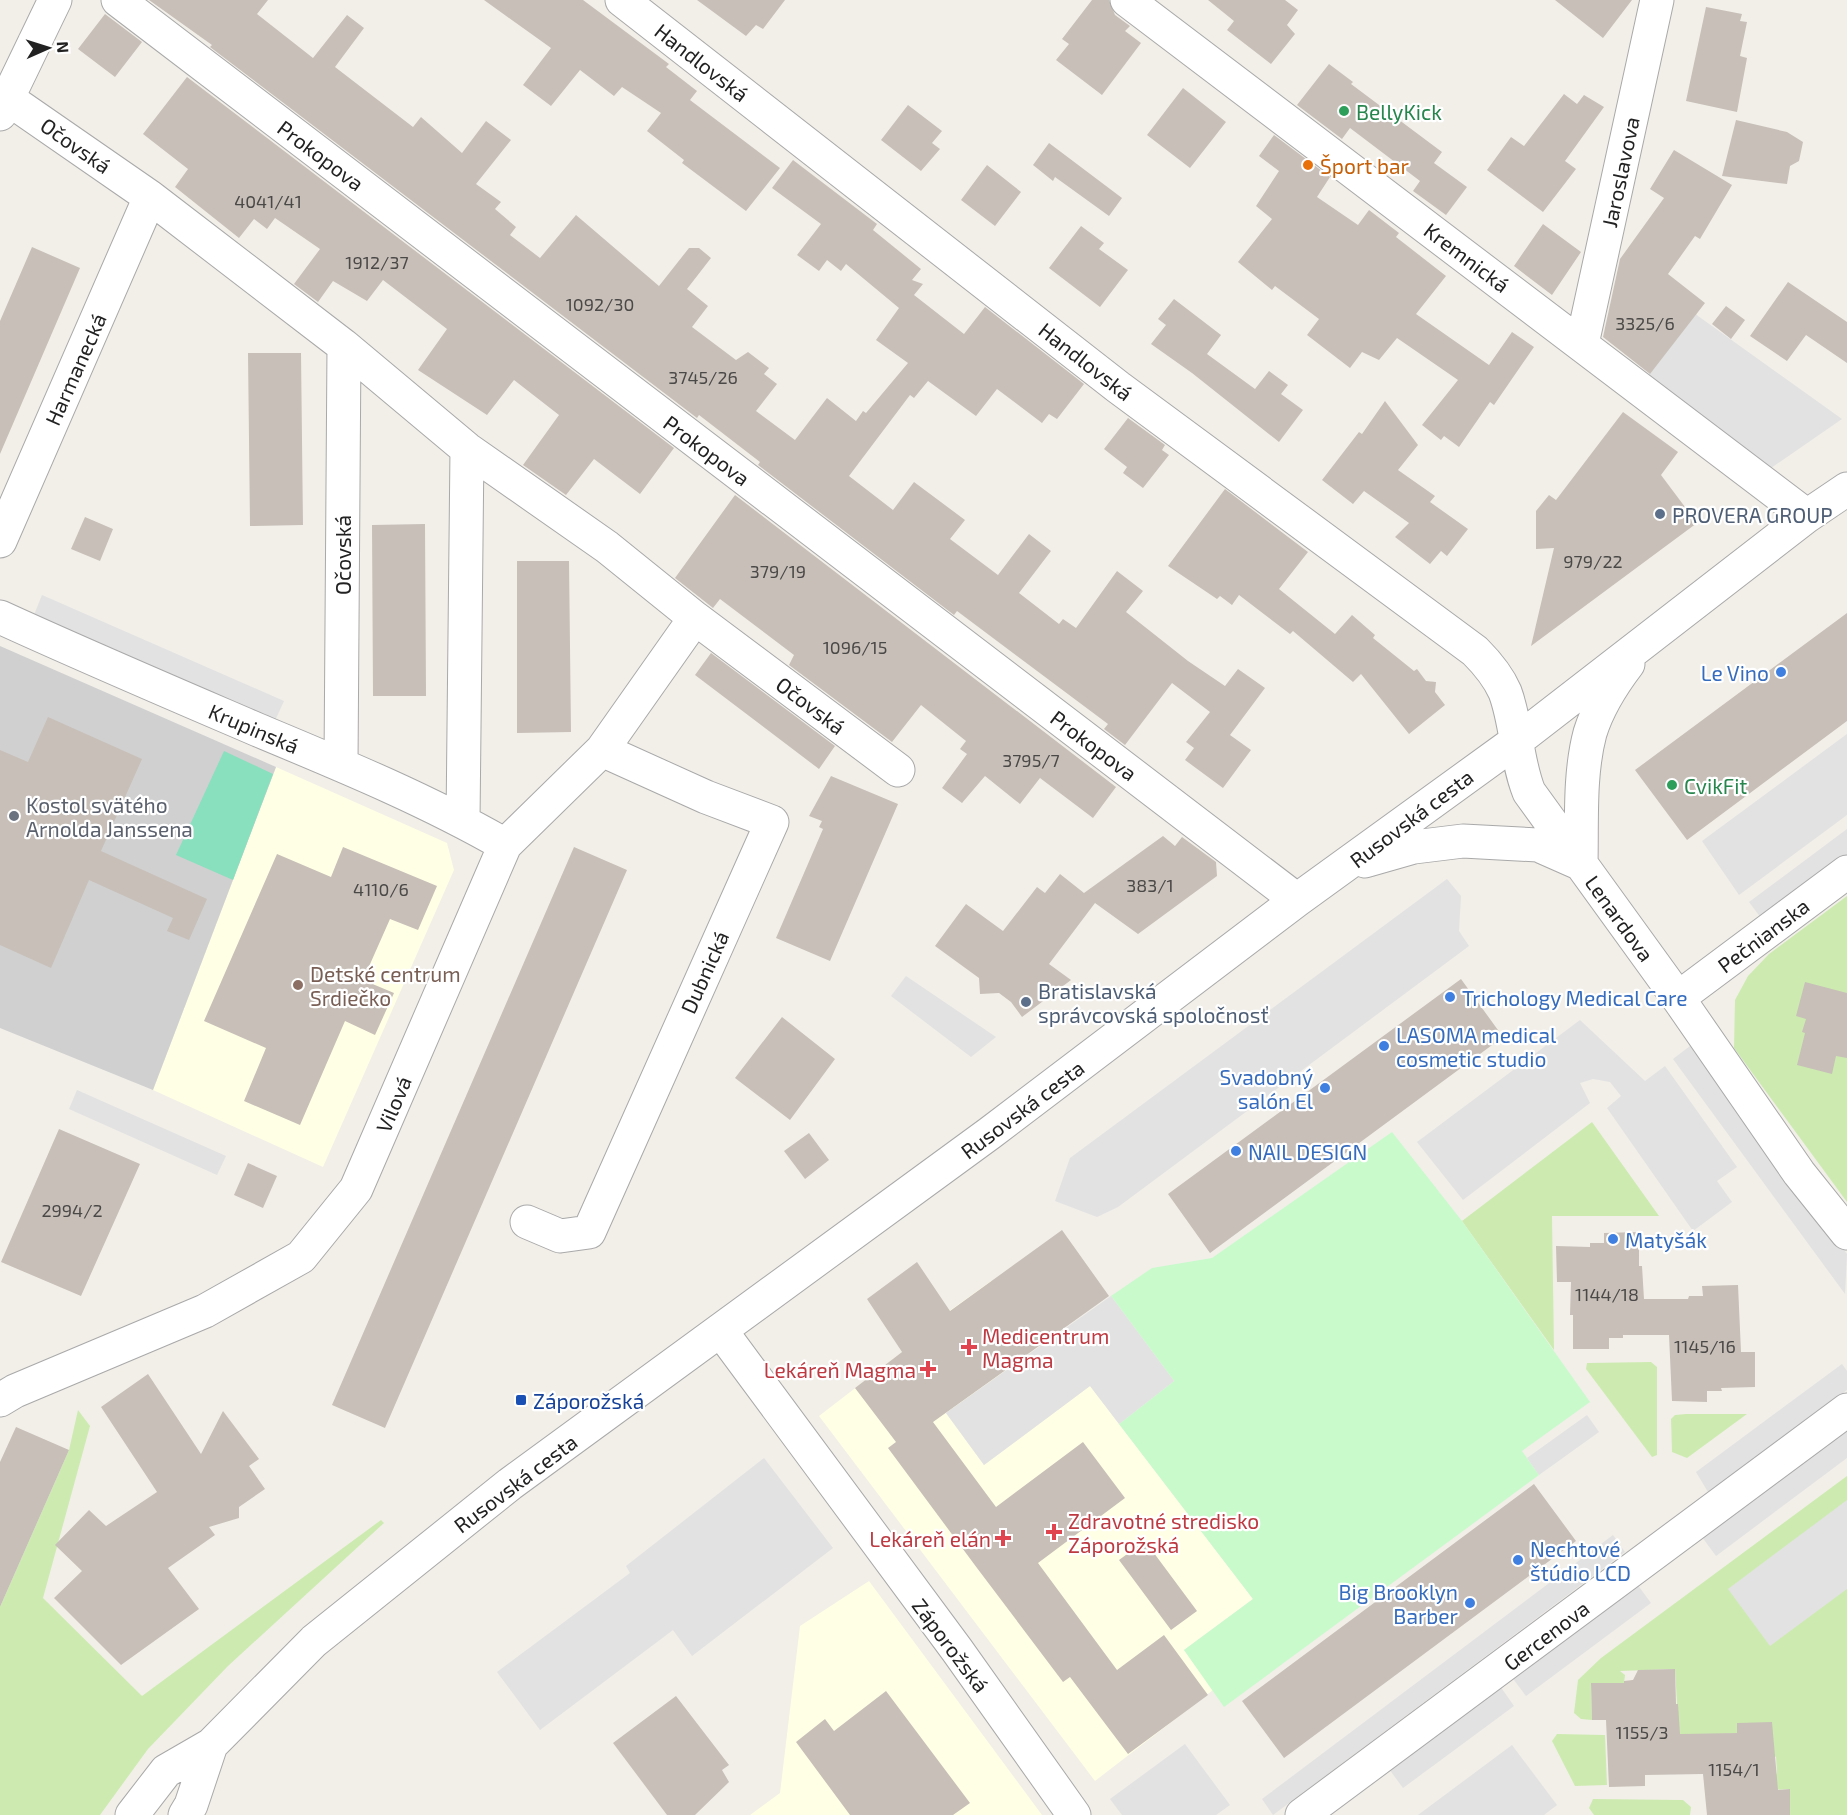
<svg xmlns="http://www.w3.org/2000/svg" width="1847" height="1815" viewBox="0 0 1847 1815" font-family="'Exo 2',sans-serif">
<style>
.education{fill:#ffffe5}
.religious{fill:#d0d0d0}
.grass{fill:#cdebb0}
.park{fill:#c8facc}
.pitch{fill:#88e0be}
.parking{fill:#e2e2e2}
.building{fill:#c7bfb8}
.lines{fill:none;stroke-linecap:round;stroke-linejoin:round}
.minor-casing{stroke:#a9a9a9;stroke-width:35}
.minor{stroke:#fff;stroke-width:33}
.leisure-dot{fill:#2e9e5b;stroke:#fff;stroke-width:2}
.food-dot{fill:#e8710a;stroke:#fff;stroke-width:2}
.service-dot{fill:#5c6f8a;stroke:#fff;stroke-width:2}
.shop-dot{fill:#3f7fe0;stroke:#fff;stroke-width:2}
.worship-dot{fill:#6b7280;stroke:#fff;stroke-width:2}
.education-dot{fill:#8d6e63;stroke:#fff;stroke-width:2}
.health-dot{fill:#e0444e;stroke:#fff;stroke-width:2}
.transit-dot{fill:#1a4fb4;stroke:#fff;stroke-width:2}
.labels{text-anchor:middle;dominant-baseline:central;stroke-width:4.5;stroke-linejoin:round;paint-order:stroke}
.number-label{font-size:18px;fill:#4b4948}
.street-label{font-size:21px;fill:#222;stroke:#fff}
.leisure-label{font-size:21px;fill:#27864d;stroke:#fff;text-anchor:start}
.food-label{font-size:21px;fill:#c56008;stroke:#fff;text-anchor:start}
.service-label{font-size:21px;fill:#4e5e75;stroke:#fff;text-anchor:start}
.shop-label{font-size:21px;fill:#366cbe;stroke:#fff;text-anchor:start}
.worship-label{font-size:21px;fill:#5b616d;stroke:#fff;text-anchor:start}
.education-label{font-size:21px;fill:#785e54;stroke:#fff;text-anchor:start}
.health-label{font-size:21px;fill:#be3a42;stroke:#fff;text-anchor:start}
.transit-label{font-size:21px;fill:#164399;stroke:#fff;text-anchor:start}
</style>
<rect width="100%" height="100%" fill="#f2efe9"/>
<path class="education" d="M276,767L447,843L454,870L323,1167L153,1090Z
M991,1281L1039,1346L946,1413L984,1465L1090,1386L1253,1599L1184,1650L1213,1690L1095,1781L819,1416L902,1352L899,1347Z
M869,1581L1042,1815H750L780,1793L800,1626Z"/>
<path class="religious" d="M0,646L276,767L153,1090L0,1028Z"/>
<path class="grass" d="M1847,896V1202L1734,1048L1735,1000L1748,976L1769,954Z
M1592,1122L1659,1216H1552L1554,1350L1462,1221Z
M1651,1362L1657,1367V1455L1652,1457L1586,1369L1587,1363Z
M78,1410L90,1426L43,1598L142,1696L381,1520L384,1523L228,1666L148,1749L100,1815H0V1607L69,1450Z
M1686,1414H1747L1687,1458L1672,1452L1671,1419L1675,1415Z
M1847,1476V1815H1790V1789L1771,1790L1777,1772L1776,1757L1737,1733L1672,1737L1678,1720L1675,1669L1620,1671L1625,1675L1624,1683H1591L1592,1720L1581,1719L1574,1713L1578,1680L1601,1658Z
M1557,1734L1605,1735L1607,1785L1575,1786L1552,1741Z
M1593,1799L1683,1800L1691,1807L1690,1815H1594L1589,1808Z"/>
<path class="park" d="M1392,1132L1462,1221L1590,1402L1522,1451L1539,1475L1224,1707L1184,1650L1253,1599L1119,1424L1174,1381L1111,1296L1152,1268L1212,1258Z"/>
<path class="pitch" d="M224,751L273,774L233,880L176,855Z"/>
<path class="parking" d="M1696,314L1698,316L1842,419L1771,468L1648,376Z
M42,595L284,701L273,725L32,620Z
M1847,734V815L1739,895L1702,841Z
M1847,829V856L1761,918L1749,902Z
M1447,879L1461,896L1459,931L1469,946L1118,1207L1097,1217L1055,1201L1070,1158Z
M906,976L996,1037L971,1057L891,996Z
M1580,1020L1645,1081L1665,1066L1737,1167L1717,1181L1732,1202L1693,1231L1607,1108L1621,1096L1610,1082L1593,1079L1580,1083L1590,1103L1463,1200L1417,1142Z
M1690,1046L1847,1254L1845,1294L1673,1059Z
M77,1090L226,1156L217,1175L69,1109Z
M1111,1296L1174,1381L1119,1424L1090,1386L984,1465L946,1413Z
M1842,1364L1847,1371V1390L1708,1492L1696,1472Z
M1587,1415L1599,1432L1539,1475L1527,1458Z
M1847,1430V1458L1716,1556L1702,1537Z
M764,1458L833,1548L692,1656L673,1630L540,1730L497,1672L630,1573L626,1566Z
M1847,1500V1589L1770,1646L1728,1589Z
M1613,1535L1625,1552L1273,1815L1262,1799Z
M1637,1584L1651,1603L1526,1696L1511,1676Z
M1500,1686L1514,1706L1403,1788L1389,1769Z
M1185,1744L1230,1805L1216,1815H1122L1110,1799Z
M1512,1745L1557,1805L1544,1815H1418Z"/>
<path class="building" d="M149,0H268L257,14L313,58L347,15L364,28L335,67L413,127L421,117L462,153L486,121L511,140L476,184L501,202L495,209L516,227L510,235L540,258L576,215L659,286L689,248H699L711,258L687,289L708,306L692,327L736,360L748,352L769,368L764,374L777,384L756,411L795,440L827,398L856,421L863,411L866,413L908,363L876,340L899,308L846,264L841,271L827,260L819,271L797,255L821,224L772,188L793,160L877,224L873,230L921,269L912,280L923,284L914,295L964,334L985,307L1084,384L1057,419L1049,414L1042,423L997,389L976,416L928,381L914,398L910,395L849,476L893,510L914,482L965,520L950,539L998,575L1029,534L1051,551L1019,593L1059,624L1063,619L1076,628L1117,571L1143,591L1126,612L1188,661L1225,686L1238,669L1265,688L1230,735L1251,750L1223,788L1185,760L1194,748L1186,742L1210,712L1172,683L1125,745L1104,729L1108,724L957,611L954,615L758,465L760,462L699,415L697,418L210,47L212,45Z
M484,0H583L669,64L666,67L697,91L690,100L780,168L746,211L682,163L684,160L647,131L661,113L622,87L614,96L580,70L551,106L523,85L551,48Z
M697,0H785L763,29L756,25L746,36Z
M1092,0H1109L1115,15L1130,26L1125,31L1141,43L1102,95L1056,60L1069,44L1062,39Z
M1208,0H1285L1298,10L1287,25L1295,34L1271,64L1227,30L1234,21Z
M1555,0H1632L1603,38Z
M1706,7L1742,14L1740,21L1747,22L1740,56L1747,58L1737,112L1686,101Z
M105,14L142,42L115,77L78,49Z
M1329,64L1353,82L1351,84L1442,152L1434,163L1467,187L1446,215L1413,191L1420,181L1350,128L1342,139L1297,105Z
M187,77L674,448L640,494L594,459L566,495L523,465L559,415L514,380L487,415L418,370L447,329L383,280L367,301L333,281L318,302L294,284L320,249L275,218L267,229L254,219L239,238L175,187L188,169L143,134Z
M1183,88L1226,122L1190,168L1147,135Z
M1564,94L1577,104L1584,95L1604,107L1565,161L1576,169L1543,212L1487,170L1511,137L1524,146Z
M908,105L942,131L932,143L940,149L921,171L881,140Z
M1736,120L1787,132L1803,142L1799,161L1790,166L1787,184L1722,176Z
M1274,135L1330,177L1317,197L1358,225L1369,210L1399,233L1396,237L1446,276L1416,314L1489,365L1512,332L1534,347L1494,405L1490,402L1459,447L1444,436L1441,440L1422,425L1458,380L1397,338L1379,360L1362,352L1350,368L1307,335L1319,319L1275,286L1272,290L1238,262L1272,219L1256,206L1279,171L1259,156Z
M1049,143L1122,198L1109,216L1055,177L1053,181L1033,165Z
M1674,150L1732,185L1700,239L1695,236L1668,274L1705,303L1650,374L1603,337L1620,259L1664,198L1650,189Z
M987,165L1021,192L995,226L961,200Z
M1543,224L1581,252L1552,295L1514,266Z
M1081,226L1104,243L1099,249L1128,270L1100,307L1049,268Z
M32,247L80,268L0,454V321Z
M1788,282L1847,322V363L1806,335L1787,361L1750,336Z
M1174,299L1221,335L1207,354L1255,389L1269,371L1288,385L1281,394L1303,410L1279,442L1192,373L1151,344L1166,325L1158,319Z
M1726,306L1745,320L1731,339L1712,324Z
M248,353H301L303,525L250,526Z
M1385,401L1418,445L1398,470L1435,496L1430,502L1468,529L1447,556L1441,551L1430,564L1395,537L1409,523L1364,491L1353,504L1322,480L1359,432L1362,434Z
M1623,412L1678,452L1661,475L1697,523L1531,646L1554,548L1536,549V511L1549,495L1556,500Z
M1128,418L1165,445L1162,450L1169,455L1143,488L1123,473L1127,467L1104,449Z
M1225,489L1308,552L1279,589L1335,634L1352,615L1375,635L1373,638L1414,671L1417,669L1426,681L1436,682L1435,692L1445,705L1409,734L1361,674L1353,682L1293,631L1290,634L1239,595L1232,605L1220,596L1217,599L1168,566Z
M735,495L1116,787L1093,818L1040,778L1020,804L985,776L962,803L942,788L967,754L960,749L966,741L921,705L892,742L789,665L794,655L720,599L713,608L675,578Z
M85,517L113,529L100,561L71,549Z
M425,524L426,696H373L372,525Z
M517,561H569L571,732L517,733Z
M1847,613V721L1687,840L1635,770Z
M711,653L835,746L819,769L695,675Z
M48,717L142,759L101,851L207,899L189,940L167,931L173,918L89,880L51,968L0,945V750L28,762Z
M831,776L898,804L830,961L776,938L823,829L819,827L822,821L809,816Z
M1163,836L1175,846L1182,837L1216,862L1217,876L1138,934L1095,903L1049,964L1071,980L1022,1017L1011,1002L999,993L980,994L979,978L935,946L966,904L1003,931L1037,887L1045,893L1060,874L1084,893Z
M343,847L437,886L418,930L390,919L363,980L394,993L375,1035L345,1021L300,1125L244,1101L266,1048L204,1021L277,854L331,877Z
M574,847L627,870L385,1428L332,1405Z
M1461,979L1503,1037L1210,1253L1168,1194Z
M1805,982L1847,993V1058L1836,1056L1832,1074L1797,1065L1805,1033L1802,1032L1806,1019L1796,1016Z
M782,1017L835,1059L790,1120L735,1078Z
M59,1129L140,1164L81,1296L1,1262Z
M809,1133L829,1160L805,1179L784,1151Z
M248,1163L277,1176L263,1208L234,1195Z
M1062,1230L1109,1296L933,1422L996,1507L1083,1442L1125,1498L1038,1563L1117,1670L1164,1635L1208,1695L1128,1754L1070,1677L1063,1682L977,1568L888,1448L896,1442L855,1388L902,1352L867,1299L917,1262L950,1311Z
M1639,1232V1266H1642L1644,1299H1688L1689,1296H1703L1702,1286L1738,1285L1741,1352H1755V1387L1721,1388L1722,1391H1707V1402L1672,1401L1669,1335H1623V1338H1609V1349H1573V1315H1570L1571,1282H1557L1556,1246L1590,1247V1243H1604V1233Z
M148,1374L201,1454L223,1411L259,1459L249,1466L265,1489L239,1507V1518L209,1527L215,1535L168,1568L199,1609L121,1665L54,1598L82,1571L55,1545L89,1510L106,1526L157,1492L101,1407Z
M16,1427L69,1450L0,1607V1462Z
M1534,1484L1576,1541L1284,1758L1242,1701Z
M1145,1541L1197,1611L1171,1630L1119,1560Z
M1675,1669L1676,1704H1678L1680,1734L1737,1733V1723L1772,1722L1778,1790L1790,1789V1815H1707L1703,1774L1645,1775V1786L1609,1787L1606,1720H1592L1591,1683H1624V1681L1633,1680L1638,1670Z
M886,1691L970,1803L953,1815H850L796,1742L825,1719L834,1731Z
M676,1696L729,1765L722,1770L729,1782L695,1815H667L613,1743Z"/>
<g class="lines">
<g class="minor-casing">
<path id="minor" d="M118,0L1297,900
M622,0L1118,387L1475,651C1487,663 1498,676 1505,692C1517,724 1516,760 1529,792L1678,998L1799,1173L1847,1233
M1127,0L1807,516
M0,114L55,0
M1582,344L1657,0
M0,541L150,197
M0,617C85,656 172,693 258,730C342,765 427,800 505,845
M695,618L898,770
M341,765L344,346
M463,821L467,449
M1365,861L1414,847L1463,841L1538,845L1581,864
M1581,864C1582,822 1579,774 1590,733C1598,707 1612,685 1628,664
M1678,998L1847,872
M527,1222L560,1236L589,1232L772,822L706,797L602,750
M721,1331L957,1650L1074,1815
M0,1400L15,1391L205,1311L301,1257L356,1189L505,845L602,750L695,618L607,547L467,449L344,346L150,197L7,98
M132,1815L166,1771L211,1745L314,1641L510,1484L990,1133L1297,900L1515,742L1807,516L1847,489
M185,1815L191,1805L211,1745
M1302,1815L1847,1410"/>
</g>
<use href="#minor" class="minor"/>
</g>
<g class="leisure-dot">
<circle cx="1344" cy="111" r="6"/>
<circle cx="1672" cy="785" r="6"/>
</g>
<circle class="food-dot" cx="1308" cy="165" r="6"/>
<g class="service-dot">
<circle cx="1660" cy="514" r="6"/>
<circle cx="1026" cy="1002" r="6"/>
</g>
<g class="shop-dot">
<circle cx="1781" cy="672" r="6"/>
<circle cx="1450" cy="997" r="6"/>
<circle cx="1384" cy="1046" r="6"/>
<circle cx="1325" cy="1088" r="6"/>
<circle cx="1236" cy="1151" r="6"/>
<circle cx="1613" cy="1239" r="6"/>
<circle cx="1518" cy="1560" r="6"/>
<circle cx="1470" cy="1603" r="6"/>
</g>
<circle class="worship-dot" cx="14" cy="816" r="6"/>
<circle class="education-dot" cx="298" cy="985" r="6"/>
<g class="health-dot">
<path d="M966 1338h6v6h6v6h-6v6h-6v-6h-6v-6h6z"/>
<path d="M925 1360h6v6h6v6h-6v6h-6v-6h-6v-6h6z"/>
<path d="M1051 1523h6v6h6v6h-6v6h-6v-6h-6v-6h6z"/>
<path d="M1000 1529h6v6h6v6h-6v6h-6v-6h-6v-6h6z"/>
</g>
<rect class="transit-dot" x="515" y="1394" width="12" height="12" rx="3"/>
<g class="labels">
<g class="number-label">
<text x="268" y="201">4041/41</text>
<text x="377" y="262">1912/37</text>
<text x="600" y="304">1092/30</text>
<text x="1645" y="323">3325/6</text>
<text x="703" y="377">3745/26</text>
<text x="1593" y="561">979/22</text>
<text x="778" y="571">379/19</text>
<text x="855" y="647">1096/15</text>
<text x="1031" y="760">3795/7</text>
<text x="1150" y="885">383/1</text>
<text x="381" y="889">4110/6</text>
<text x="72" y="1210">2994/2</text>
<text x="1607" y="1294">1144/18</text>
<text x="1705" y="1346">1145/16</text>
<text x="1642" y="1732">1155/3</text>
<text x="1734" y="1769">1154/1</text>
</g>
<g class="street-label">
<text transform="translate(702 62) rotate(38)">Handlovská</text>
<text transform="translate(76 145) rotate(35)">Očovská</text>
<text transform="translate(321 155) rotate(37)">Prokopova</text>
<text transform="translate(1620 172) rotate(-78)">Jaroslavova</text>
<text transform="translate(1467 257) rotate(37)">Kremnická</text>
<text transform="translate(1086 361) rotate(38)">Handlovská</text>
<text transform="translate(75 369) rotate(-66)">Harmanecká</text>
<text transform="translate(707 450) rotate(37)">Prokopova</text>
<text transform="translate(342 555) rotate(-90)">Očovská</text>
<text transform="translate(811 705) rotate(37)">Očovská</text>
<text transform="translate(254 728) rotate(23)">Krupinská</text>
<text transform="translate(1094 745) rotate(37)">Prokopova</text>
<text transform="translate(1411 818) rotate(-37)">Rusovská cesta</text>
<text transform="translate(1620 918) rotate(54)">Lenardova</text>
<text transform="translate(1763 935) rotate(-37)">Pečnianska</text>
<text transform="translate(704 972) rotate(-66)">Dubnická</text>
<text transform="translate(393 1104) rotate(-67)">Vilová</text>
<text transform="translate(1022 1109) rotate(-37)">Rusovská cesta</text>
<text transform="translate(515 1483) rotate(-37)">Rusovská cesta</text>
<text transform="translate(1546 1635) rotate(-37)">Gercenova</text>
<text transform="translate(951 1645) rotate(53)">Záporožská</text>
</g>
<g class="leisure-label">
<text x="1356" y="111">BellyKick</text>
<text x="1684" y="785">CvikFit</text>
</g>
<g class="food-label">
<text x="1320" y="165">Šport bar</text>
</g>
<g class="service-label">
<text x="1672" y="514">PROVERA GROUP</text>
<text x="1038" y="990">Bratislavská<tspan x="1038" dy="24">správcovská spoločnosť</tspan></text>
</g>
<g class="shop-label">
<text x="1769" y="672" text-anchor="end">Le Vino</text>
<text x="1462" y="997">Trichology Medical Care</text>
<text x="1396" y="1034">LASOMA medical<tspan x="1396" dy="24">cosmetic studio</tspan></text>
<text x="1313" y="1076" text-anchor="end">Svadobný<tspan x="1313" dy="24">salón El</tspan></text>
<text x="1248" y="1151">NAIL DESIGN</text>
<text x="1625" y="1239">Matyšák</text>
<text x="1530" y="1548">Nechtové<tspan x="1530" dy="24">štúdio LCD</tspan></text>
<text x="1458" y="1591" text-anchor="end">Big Brooklyn<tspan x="1458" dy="24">Barber</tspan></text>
</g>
<g class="worship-label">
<text x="26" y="804">Kostol svätého<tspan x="26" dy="24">Arnolda Janssena</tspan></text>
</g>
<g class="education-label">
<text x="310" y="973">Detské centrum<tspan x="310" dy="24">Srdiečko</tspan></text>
</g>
<g class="health-label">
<text x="982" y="1335">Medicentrum<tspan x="982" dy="24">Magma</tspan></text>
<text x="916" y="1369" text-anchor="end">Lekáreň Magma</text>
<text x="1068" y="1520">Zdravotné stredisko<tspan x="1068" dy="24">Záporožská</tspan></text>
<text x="991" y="1538" text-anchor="end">Lekáreň elán</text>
</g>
<g class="transit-label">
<text x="533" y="1400">Záporožská</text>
</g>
</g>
<g transform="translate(48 48) rotate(87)" stroke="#ffffff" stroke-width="4.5" paint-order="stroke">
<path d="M0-4.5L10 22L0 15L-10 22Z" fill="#222222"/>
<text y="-9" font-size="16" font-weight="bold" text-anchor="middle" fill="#222222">N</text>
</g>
</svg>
